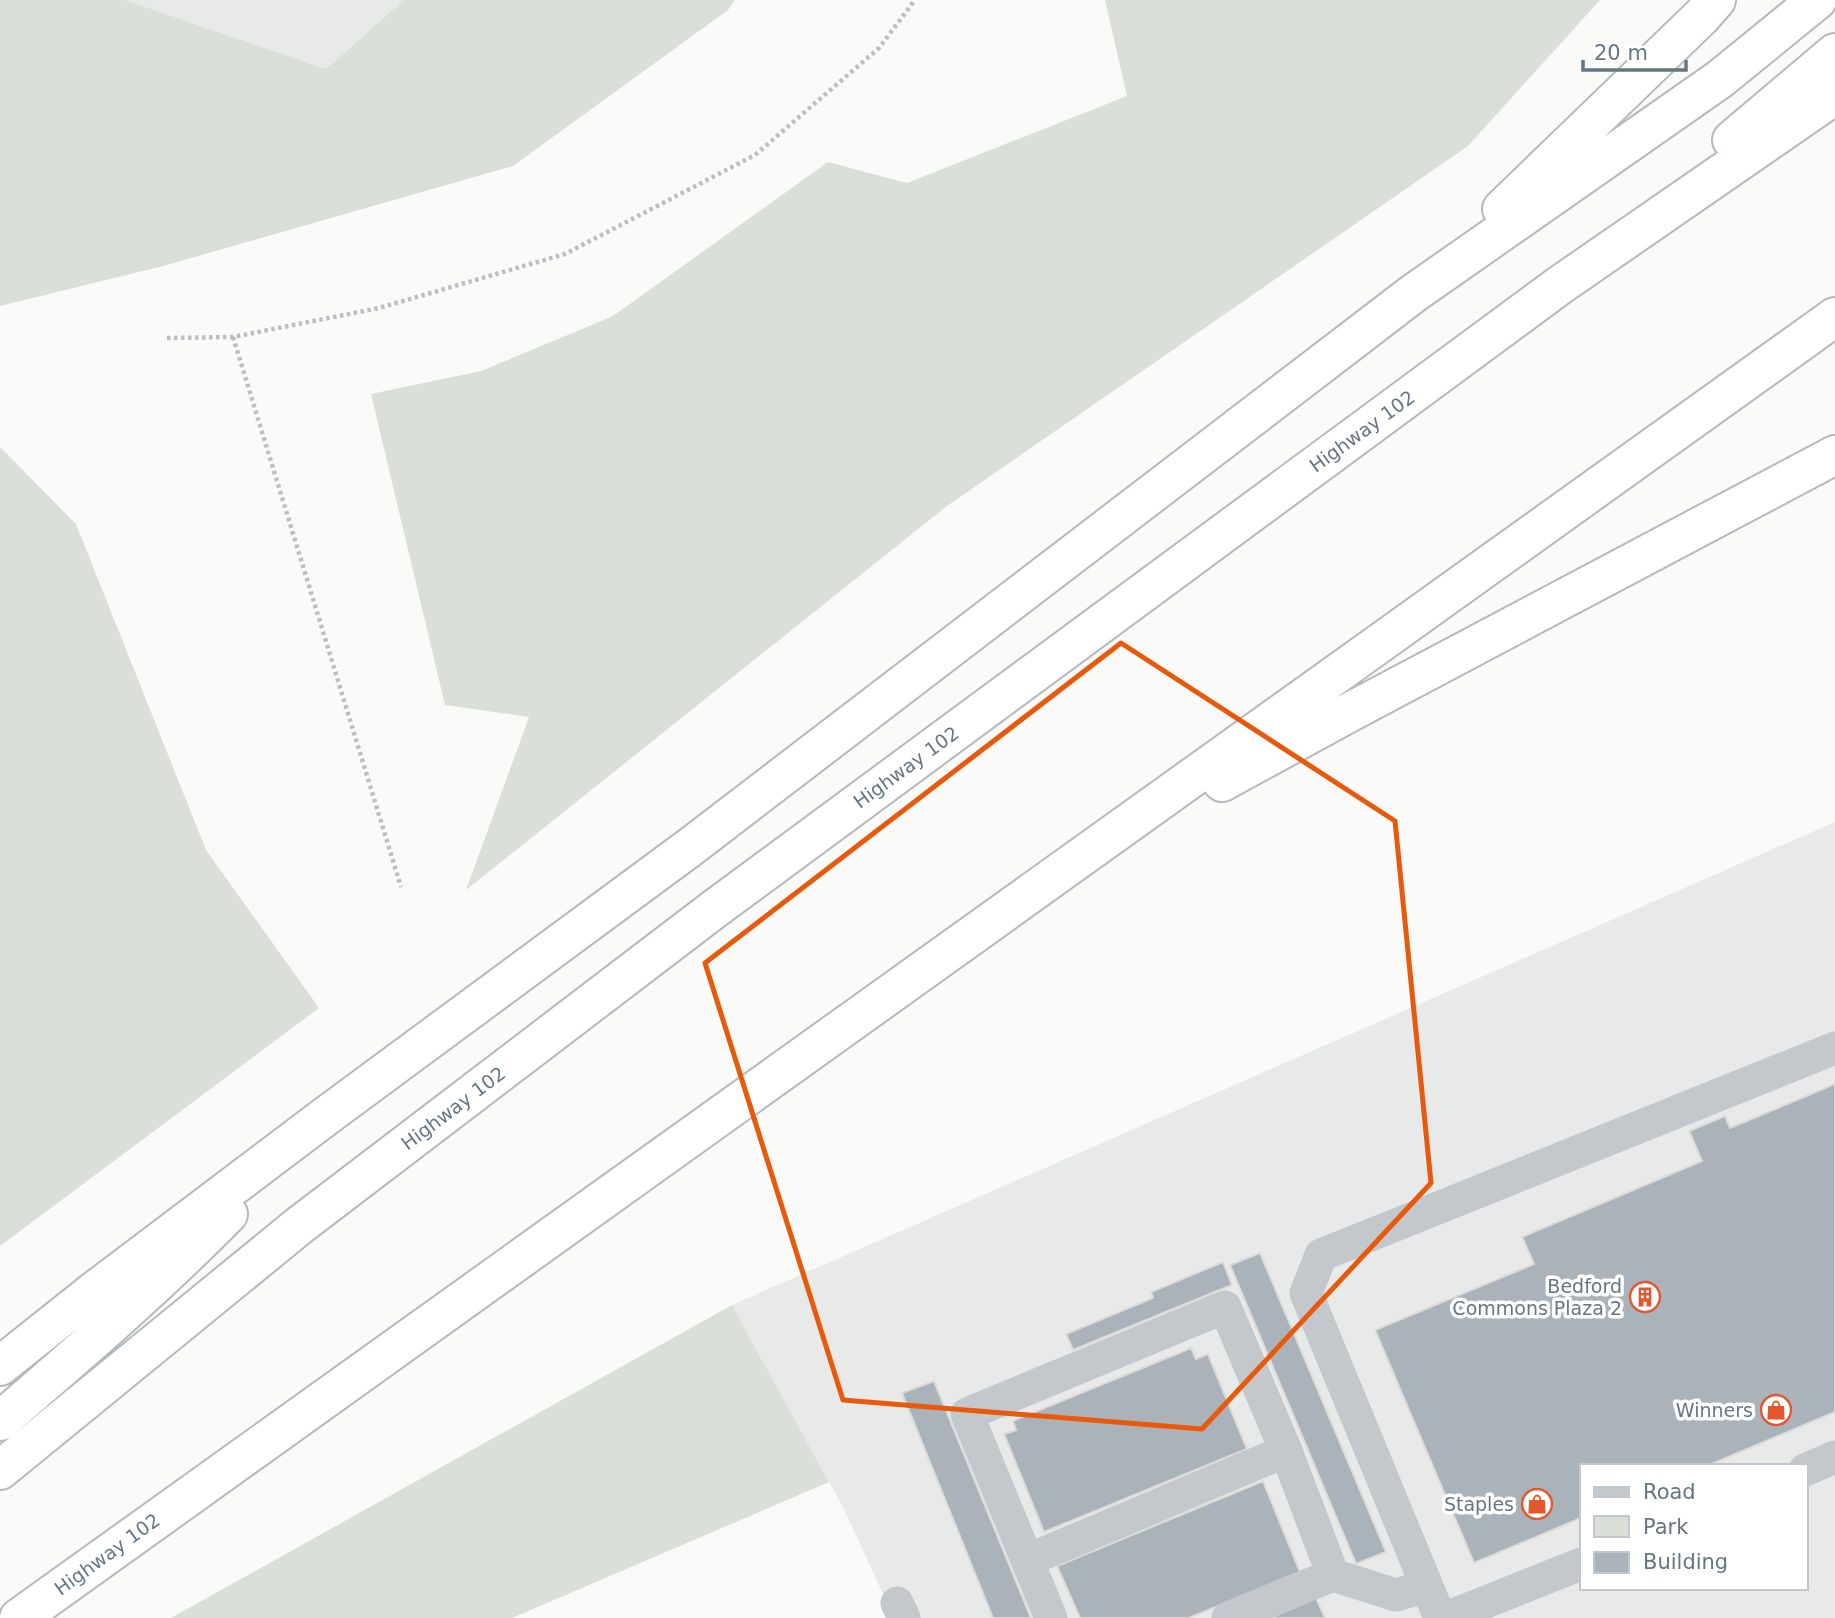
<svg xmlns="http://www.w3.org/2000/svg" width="1835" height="1618" viewBox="0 0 1835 1618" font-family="'DejaVu Sans',sans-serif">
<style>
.built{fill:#e8e9e9;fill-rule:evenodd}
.green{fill:#dadfd7}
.building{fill:#aab3b9;stroke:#dcdcda;stroke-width:2}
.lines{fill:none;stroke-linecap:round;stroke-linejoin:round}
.highway-casing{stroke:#b4b9bd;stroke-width:42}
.path{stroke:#bbbfc2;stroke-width:4.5;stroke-dasharray:3.5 3.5;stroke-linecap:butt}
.minor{stroke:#c3c8cc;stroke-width:33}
.highway{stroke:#fff;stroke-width:38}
.marked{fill:none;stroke:#e8590c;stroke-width:5;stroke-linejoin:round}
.labels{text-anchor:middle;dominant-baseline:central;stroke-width:7;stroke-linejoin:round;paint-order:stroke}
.street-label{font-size:19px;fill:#657683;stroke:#fff}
.poi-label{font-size:19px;fill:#657683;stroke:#fff;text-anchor:end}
</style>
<rect width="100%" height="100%" fill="#fafaf8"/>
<path class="built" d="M125,0H404L326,69Z
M1835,822V1618H894L844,1509L732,1305ZM1581,1466H1805V1588H1581Z"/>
<path class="green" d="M0,0H125L326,69L404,0H735L728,10L513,166L163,266L0,306Z
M1105,0H1600L1468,146L947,506L466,890L529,717L445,705L371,394L481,371L613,316L828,162L907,183L1127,96Z
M0,447L76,524L206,850L319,1008L0,1246Z
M732,1305L829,1482L512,1618H171Z"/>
<path class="building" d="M1835,1084V1412L1707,1466H1581V1518L1474,1563L1375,1330L1534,1264L1522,1237L1702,1161L1689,1131L1725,1116L1730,1128Z
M1260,1253L1386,1552L1356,1564L1230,1265Z
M1223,1262L1232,1285L1073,1350L1066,1334L1153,1298L1151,1292Z
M1191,1348L1196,1359L1208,1354L1247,1449L1044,1532L1004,1434L1016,1430L1013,1421Z
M934,1381L1031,1618H993L902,1393Z
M1263,1481L1300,1572L1189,1618H1080L1057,1566Z
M1316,1598L1325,1618H1270Z"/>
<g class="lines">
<g class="highway-casing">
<path id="highway" d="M1732,140L1835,53
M1502,209L1701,17L1716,0
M1222,782L1350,712L1835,455
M0,1366L93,1292L326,1116L689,848L1414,293L1720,79L1817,0
M0,1421C78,1354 156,1287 228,1214
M0,1470L300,1225L717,907L1560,285L1835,95
M19,1618L1835,317"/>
</g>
<path class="path" d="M233,337L401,887
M167,338L233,337L379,308L565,254L755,155L879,48L915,0"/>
<path class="minor" d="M1805,1470L1835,1457
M1028,1560L1286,1451
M1333,1575L1396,1595L1427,1586
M897,1603L904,1618
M1051,1618L967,1414L1225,1307L1286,1451L1333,1575L1228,1618
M1440,1618L1306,1293L1321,1255L1835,1048
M1446,1618L1581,1564"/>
<use href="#highway" class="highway"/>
</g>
<path class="marked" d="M1121,643L1395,821L1431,1183L1202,1429L843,1400L705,963Z"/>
<defs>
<g id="building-ring" transform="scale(1.575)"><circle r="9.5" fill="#fff" stroke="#e4572e" stroke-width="1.5"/><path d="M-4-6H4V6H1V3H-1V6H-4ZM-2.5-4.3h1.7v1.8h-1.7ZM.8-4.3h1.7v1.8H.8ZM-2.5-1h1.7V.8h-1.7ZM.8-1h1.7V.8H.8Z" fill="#e4572e"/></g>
<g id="shop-ring" transform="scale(1.575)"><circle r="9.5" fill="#fff" stroke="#e4572e" stroke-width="1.5"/><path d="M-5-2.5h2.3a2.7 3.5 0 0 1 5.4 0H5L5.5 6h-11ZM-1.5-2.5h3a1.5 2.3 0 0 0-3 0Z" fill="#e4572e"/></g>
</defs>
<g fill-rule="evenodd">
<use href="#building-ring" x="1645" y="1297"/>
<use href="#shop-ring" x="1776" y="1410"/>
<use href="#shop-ring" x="1537" y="1504"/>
</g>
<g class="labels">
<g class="street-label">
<text transform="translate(1362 431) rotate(-36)">Highway 102</text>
<text transform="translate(906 767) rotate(-36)">Highway 102</text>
<text transform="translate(453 1108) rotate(-37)">Highway 102</text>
<text transform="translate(107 1554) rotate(-36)">Highway 102</text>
</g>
<g class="poi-label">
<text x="1622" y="1286">Bedford<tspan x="1622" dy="22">Commons Plaza 2</tspan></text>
<text x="1753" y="1410">Winners</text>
<text x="1514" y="1504">Staples</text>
</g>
</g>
<rect x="1580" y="1464" width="228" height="126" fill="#ffffff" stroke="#c1c8cd" stroke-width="2"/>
<rect x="1594" y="1487" width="35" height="10" fill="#c3c8cc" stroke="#c1c8cd" stroke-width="2"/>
<text x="1643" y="1499" font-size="21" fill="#657683">Road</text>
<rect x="1594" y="1516" width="35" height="21" fill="#dadfd7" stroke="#c1c8cd" stroke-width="2"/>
<text x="1643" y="1534" font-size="21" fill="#657683">Park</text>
<rect x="1594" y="1552" width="35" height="21" fill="#aab3b9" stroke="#c1c8cd" stroke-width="2"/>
<text x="1643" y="1569" font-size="21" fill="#657683">Building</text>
<path d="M1583 60v10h103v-10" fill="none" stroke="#657683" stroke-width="3.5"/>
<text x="1594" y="60" font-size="21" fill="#657683" stroke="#ffffff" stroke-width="5" paint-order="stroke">20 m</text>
</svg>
